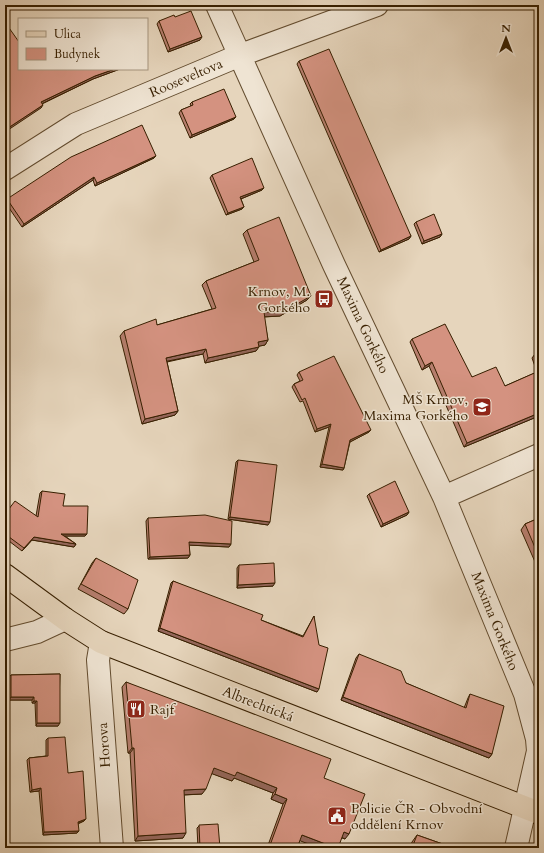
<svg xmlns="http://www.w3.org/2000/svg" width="544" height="853" viewBox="0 0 544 853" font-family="Cardo,serif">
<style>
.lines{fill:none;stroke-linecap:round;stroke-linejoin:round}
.minor-casing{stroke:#634c2f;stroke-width:24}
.major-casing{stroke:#371f00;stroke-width:24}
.minor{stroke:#efe4d3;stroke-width:22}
.major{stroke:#e6d5bc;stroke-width:22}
.wall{fill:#b67e6e;stroke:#371f00}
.shaded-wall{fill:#94665a;stroke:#371f00}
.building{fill:#d49280;stroke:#371f00}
.labels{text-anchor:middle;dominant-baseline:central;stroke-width:3;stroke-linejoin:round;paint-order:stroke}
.street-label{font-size:14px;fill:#371f00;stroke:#efe4d3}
.poi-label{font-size:14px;fill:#371f00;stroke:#efe4d3;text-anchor:end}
</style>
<rect width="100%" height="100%" fill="#e6d5bc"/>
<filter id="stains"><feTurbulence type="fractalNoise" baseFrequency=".005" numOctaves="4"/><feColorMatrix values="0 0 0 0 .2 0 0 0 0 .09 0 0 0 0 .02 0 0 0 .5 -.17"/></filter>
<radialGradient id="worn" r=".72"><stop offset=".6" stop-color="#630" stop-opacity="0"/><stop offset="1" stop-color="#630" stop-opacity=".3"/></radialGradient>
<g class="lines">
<g class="minor-casing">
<path id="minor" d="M217,5L334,265L444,497L525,694L537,739L538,751L516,848
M5,169L76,124L238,56L377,5
M444,497L539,455
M5,640L37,632L65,619
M101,642L98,660L112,848"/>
</g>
<g class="major-casing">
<path id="major" d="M5,575L65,619L101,642L539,813"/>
</g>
<use href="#minor" class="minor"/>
<use href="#major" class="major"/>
</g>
<path class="wall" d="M175,17L200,40L168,52L157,24L159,21Z
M5,27L19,69H120L93,79L42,104L41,108L5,76Z
M299,61L411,236L409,239L379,252L297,64Z
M192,102L236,117L234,119L190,138L179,113L181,110L191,106L190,104Z
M154,158L95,186L93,180L22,227L5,202L7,199Z
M212,175L262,190L241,199L244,207L242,209L226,215L210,178Z
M416,222L442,234L440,237L422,244L414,224Z
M247,230L311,296L307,300L280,316L264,317L268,340L265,345L259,346L256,351L205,363L203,354L167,362L178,411L175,415L142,424L120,336L124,331L157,325L212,309L202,285L206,281L254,262L243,234Z
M412,339L472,377L505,386L537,372L532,358L535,354L539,352V416L464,447L429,366L422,370L410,342Z
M299,372L369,432L350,442L344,468L343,470L320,467L329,427L315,432L303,401L300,402L292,387L294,384L300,381L297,375Z
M238,460L268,525L228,519L236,462Z
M42,491L63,506L85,536H65L76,544L74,547L32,540L22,551L5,538V514L36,516L40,493Z
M369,494L409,512L407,515L381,527L367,496Z
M148,518L231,544L229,547L189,545L190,555L188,558L148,559L146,521Z
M539,518V571L521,530L525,524Z
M96,558L128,609L124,614L78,589L92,563Z
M239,565L273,586L237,588V568Z
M173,581L261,620L303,636L314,616L317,692L158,631L171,583Z
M359,654L406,683L464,708L468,698L470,694L492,754L489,758L341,700L356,658Z
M60,674L58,726H36L35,703H32V700H9V677L11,675Z
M126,682L324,778L345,839L342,838L319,848L300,840L297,848H267L283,804L271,799L273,793L234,778L232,781L211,773L202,794L184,795L183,838L135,841L130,753H128L122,687Z
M48,738L68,773L84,821L78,824L77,833L43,835L39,791L30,792L27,760L29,758L46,756V740Z
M199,826L220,848H198L197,828Z
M417,835L454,848H410L412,842Z"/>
<path class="shaded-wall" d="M285,5H290L283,7Z
M202,37L200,40L168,52L170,49Z
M115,69H120L93,79L39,105L41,102L95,76Z
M43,105L41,108L5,132V130Z
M236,117L234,119L190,138L192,135Z
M156,156L154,158L95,186L97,183Z
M94,177L93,180L22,227L24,224Z
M264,188L262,190L238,200L240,197Z
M244,207L242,209L226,215L228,213Z
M442,234L440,237L422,244L424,241Z
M411,236L409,239L379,252L381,250Z
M311,296L307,300L280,316L260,317L264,312Z
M268,340L265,345L255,347L258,342Z
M259,347L256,351L205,363L208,358Z
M206,349L203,354L163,362L166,358Z
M432,362L429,366L422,370L425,366Z
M178,411L175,415L142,424L145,419Z
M539,413V416L464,447L467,443Z
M331,424L329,427L315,432L317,429Z
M371,430L369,432L348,443L350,440Z
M322,464L344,468L343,470L320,467Z
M409,512L407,515L381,527L383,524Z
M230,517L270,522L268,525L228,519Z
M61,534H87L85,536H59Z
M34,537L76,544L74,547L32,540L22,551Z
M189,542L231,544L229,547L187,545Z
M190,555L188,558L148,559L150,557Z
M275,583L273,586L237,588L238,585Z
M160,628L319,689L317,692L158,631Z
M11,697H34L32,700H9Z
M343,697L492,754L489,758L341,700Z
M34,701H37L35,703H32Z
M37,723H60L58,726H36Z
M132,748H134L130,753H128Z
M214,768L237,772L277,788L273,793L234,778L232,781L210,773Z
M41,788L39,791L30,792L32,790Z
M206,789L202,794L180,795L184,790Z
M275,794L287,799L283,804L271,799Z
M86,819L84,821L76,824L78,822Z
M79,831L77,833L43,835L44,832Z
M344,832L349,834L345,839L341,837Z
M186,833L183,838L135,841L138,836Z
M302,835L336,848H319L298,840Z"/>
<path class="building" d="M191,11L202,37L170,49L159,21L174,15L175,17Z
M7,25L19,42V69H115L95,76L41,102L43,105L5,130V79L8,76L5,71V27Z
M329,49L411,236L381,250L299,61Z
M224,89L236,117L192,135L181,110L193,105L192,102Z
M142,125L156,156L97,183L94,177L24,224L7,199L71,157Z
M252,158L264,188L240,197L244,207L228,213L212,175Z
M434,214L442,234L424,241L416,222Z
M279,217L311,296L283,312H264L268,340L258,342L259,347L208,358L206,349L166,358L178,411L145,419L124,331L156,319L157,325L216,308L206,281L259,260L247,230Z
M445,324L472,377L496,367L505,386L539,371V413L467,443L432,362L425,366L412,339Z
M539,352V365L535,354Z
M334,356L371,430L350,440L344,468L322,464L331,424L317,429L305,398L302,400L294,384L303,380L299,372Z
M238,460L277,465L270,522L230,517Z
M395,481L409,512L383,524L369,494Z
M42,491L65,494L63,506H88L87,534H61L76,544L34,537L24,548L5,534V514L15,501L38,517Z
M205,515L232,521L231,544L189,542L190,555L150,557L148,518Z
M539,518V557L525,524Z
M96,558L138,580L128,609L81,584Z
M274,563L275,583L238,585L239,565Z
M173,581L263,615L261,620L303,637L314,616L319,645L328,648L319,689L160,628Z
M359,654L401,671L406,683L466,708L470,694L504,706L492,754L343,697Z
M60,674V723H37V701H34V697H11V675Z
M126,682L331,759L324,778L365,794L349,834L344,832L338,848H336L302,835L297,848H269L287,799L275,794L277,788L237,772L235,776L214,768L206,789L184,790L186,833L138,836L134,748H132Z
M65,737L68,773L83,771L86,819L78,822L79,831L44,832L41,788L32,790L29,758L48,756V738Z
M218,824L220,848H200L199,825Z
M417,835L454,848H412Z"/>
<defs>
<g id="bus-square" transform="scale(1)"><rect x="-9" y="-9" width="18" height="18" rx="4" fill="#8f2418" stroke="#efe4d3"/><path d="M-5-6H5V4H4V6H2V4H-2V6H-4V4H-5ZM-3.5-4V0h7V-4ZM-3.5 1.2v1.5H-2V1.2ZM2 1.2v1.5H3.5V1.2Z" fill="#fff"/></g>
<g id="school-square" transform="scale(1)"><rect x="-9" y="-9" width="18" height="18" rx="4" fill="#8f2418" stroke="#efe4d3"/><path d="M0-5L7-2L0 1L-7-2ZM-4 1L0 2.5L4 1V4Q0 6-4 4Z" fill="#fff"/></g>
<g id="restaurant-square" transform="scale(1)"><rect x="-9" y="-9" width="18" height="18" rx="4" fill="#8f2418" stroke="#efe4d3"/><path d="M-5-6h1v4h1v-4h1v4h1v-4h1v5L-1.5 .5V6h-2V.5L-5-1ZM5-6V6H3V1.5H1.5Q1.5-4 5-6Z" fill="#fff"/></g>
<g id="civic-square" transform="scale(1)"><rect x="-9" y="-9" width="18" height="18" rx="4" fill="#8f2418" stroke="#efe4d3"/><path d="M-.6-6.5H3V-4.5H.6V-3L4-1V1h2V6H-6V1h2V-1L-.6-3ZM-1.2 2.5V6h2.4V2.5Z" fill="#fff"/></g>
</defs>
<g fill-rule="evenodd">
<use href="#bus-square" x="324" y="299"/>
<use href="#school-square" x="482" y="407"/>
<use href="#restaurant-square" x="136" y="709"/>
<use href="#civic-square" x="337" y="816"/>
</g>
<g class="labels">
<g class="street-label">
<text transform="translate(186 78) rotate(-23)">Rooseveltova</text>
<text transform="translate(363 325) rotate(65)">Maxima Gorkého</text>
<text transform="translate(495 621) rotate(68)">Maxima Gorkého</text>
<text transform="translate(258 704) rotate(21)">Albrechtická</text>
<text transform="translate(104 745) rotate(-94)">Horova</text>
</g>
<g class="poi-label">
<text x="310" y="291">Krnov, M.<tspan x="310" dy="16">Gorkého</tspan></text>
<text x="468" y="399">MŠ Krnov,<tspan x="468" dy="16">Maxima Gorkého</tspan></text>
<text x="150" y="709" text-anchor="start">Rajf</text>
<text x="351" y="808" text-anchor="start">Policie ČR - Obvodní<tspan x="351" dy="16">oddělení Krnov</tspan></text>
</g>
</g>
<rect width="544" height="853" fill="none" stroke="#e6d5bc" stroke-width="20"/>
<rect x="6" y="6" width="532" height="841" fill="none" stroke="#371f00" stroke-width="2"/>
<rect x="10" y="10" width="524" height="833" fill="none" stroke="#371f00"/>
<rect x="18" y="18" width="130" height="52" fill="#efe4d3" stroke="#a5957f"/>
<rect x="26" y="31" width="20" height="6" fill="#e6d5bc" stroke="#a5957f"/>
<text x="54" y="38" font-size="12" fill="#371f00">Ulica</text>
<rect x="26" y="48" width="20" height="12" fill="#d49280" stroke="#a5957f"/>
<text x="54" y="58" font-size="12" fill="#371f00">Budynek</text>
<g transform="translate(506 38)" stroke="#efe4d3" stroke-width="3" paint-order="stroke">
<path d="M0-3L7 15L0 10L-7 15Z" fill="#371f00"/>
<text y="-6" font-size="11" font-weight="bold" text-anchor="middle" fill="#371f00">N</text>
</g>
<rect width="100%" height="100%" filter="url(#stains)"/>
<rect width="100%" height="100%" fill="url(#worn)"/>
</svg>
